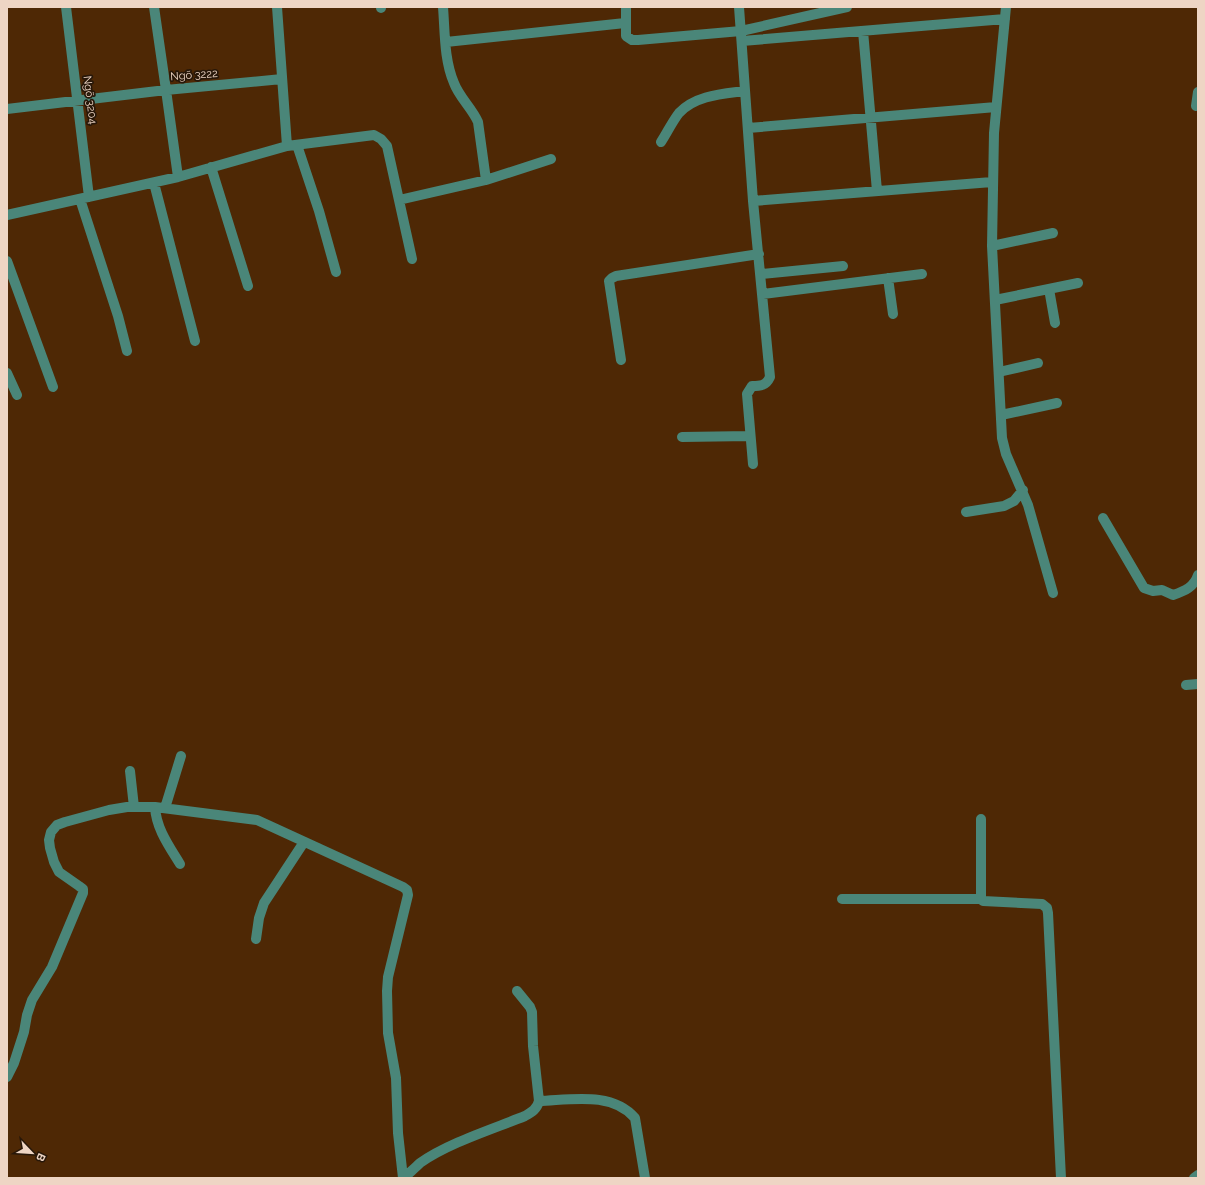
<svg xmlns="http://www.w3.org/2000/svg" width="1205" height="1185" viewBox="0 0 1205 1185" font-family="Raleway,sans-serif">
<style>
.lines{fill:none;stroke-linecap:round;stroke-linejoin:round}
.minor{stroke:#4a8679;stroke-width:10}
.labels{text-anchor:middle;dominant-baseline:central;stroke-width:3.5;stroke-linejoin:round;paint-order:stroke}
.street-label{font-size:11px;fill:#eed5c4;stroke:#271709}
</style>
<rect width="100%" height="100%" fill="#4e2805"/>
<g class="lines">
<path class="minor" d="M66,7L89,197
M154,7L166,90L282,79
M277,7L287,146
M381,7V8
M443,7C445,32 444,60 454,83C459,97 472,108 478,122L486,180
M626,7V36L632,40H638L741,31L847,7
M739,7L753,201L770,377C766,386 760,386 752,386L747,394L753,464
M1006,7L994,133L992,246L1002,438L1006,454L1028,505L1053,593
M863,31L877,191
M742,41L1005,19
M446,42L625,23
M1196,106L1198,92
M7,109L166,90L178,177
M748,128L996,107
M661,142C667,133 672,122 679,113C696,95 723,94 745,91
M297,145L319,211L336,272
M211,167L248,286
M154,183L195,341
M80,199L118,316L127,351
M399,200L486,180L551,159
M753,201L992,182
M7,215L178,177L287,146L374,135L381,139L387,146L412,259
M992,246L1053,233
M7,261L53,387
M761,274L843,266
M888,278L893,314
M1049,289L1055,323
M763,294L922,274
M995,300L1078,283
M621,360L609,281L612,278L616,276L759,254
M999,372L1038,363
M7,373L17,395
M1001,415L1057,403
M682,437L750,436
M966,512L1004,506L1014,501L1023,490
M1103,518L1144,588L1153,591L1162,590L1173,595C1185,591 1194,587 1198,575
M1186,685L1198,684
M130,771L134,807
M155,807C156,828 169,846 180,864
M165,808L181,756
M981,819V899L983,901L1042,904L1047,908L1048,913L1061,1178
M842,899H981
M256,939L259,918L264,903L304,842
M7,1077L14,1063L24,1032L27,1015L32,1000L52,967L83,893V889L79,886L59,872L54,862L50,848L49,840L51,832L57,825L65,822L109,810L127,807H155L257,820L403,887L407,890L408,895L388,977L387,991L388,1033L396,1078L398,1133L403,1178
M539,1101C570,1100 612,1091 635,1118L645,1178
M404,1178C409,1173 415,1168 420,1163C448,1143 493,1129 525,1116C532,1112 537,1109 539,1101L533,1046L532,1012L530,1007L517,991
M1194,1178L1198,1175"/>
</g>
<g class="labels">
<g class="street-label">
<text transform="translate(194 75) rotate(-4)">Ngõ 3222</text>
<text transform="translate(90 100) rotate(83)">Ngõ 3204</text>
</g>
</g>
<rect width="1205" height="1185" fill="none" stroke="#eed5c4" stroke-width="16"/>
<g transform="translate(32 1153) rotate(115)" stroke="#271709" stroke-width="3" paint-order="stroke">
<path d="M0-3L7 15L0 10L-7 15Z" fill="#eed5c4"/>
<text y="-6" font-size="11" font-weight="bold" text-anchor="middle" fill="#eed5c4">B</text>
</g>
</svg>
